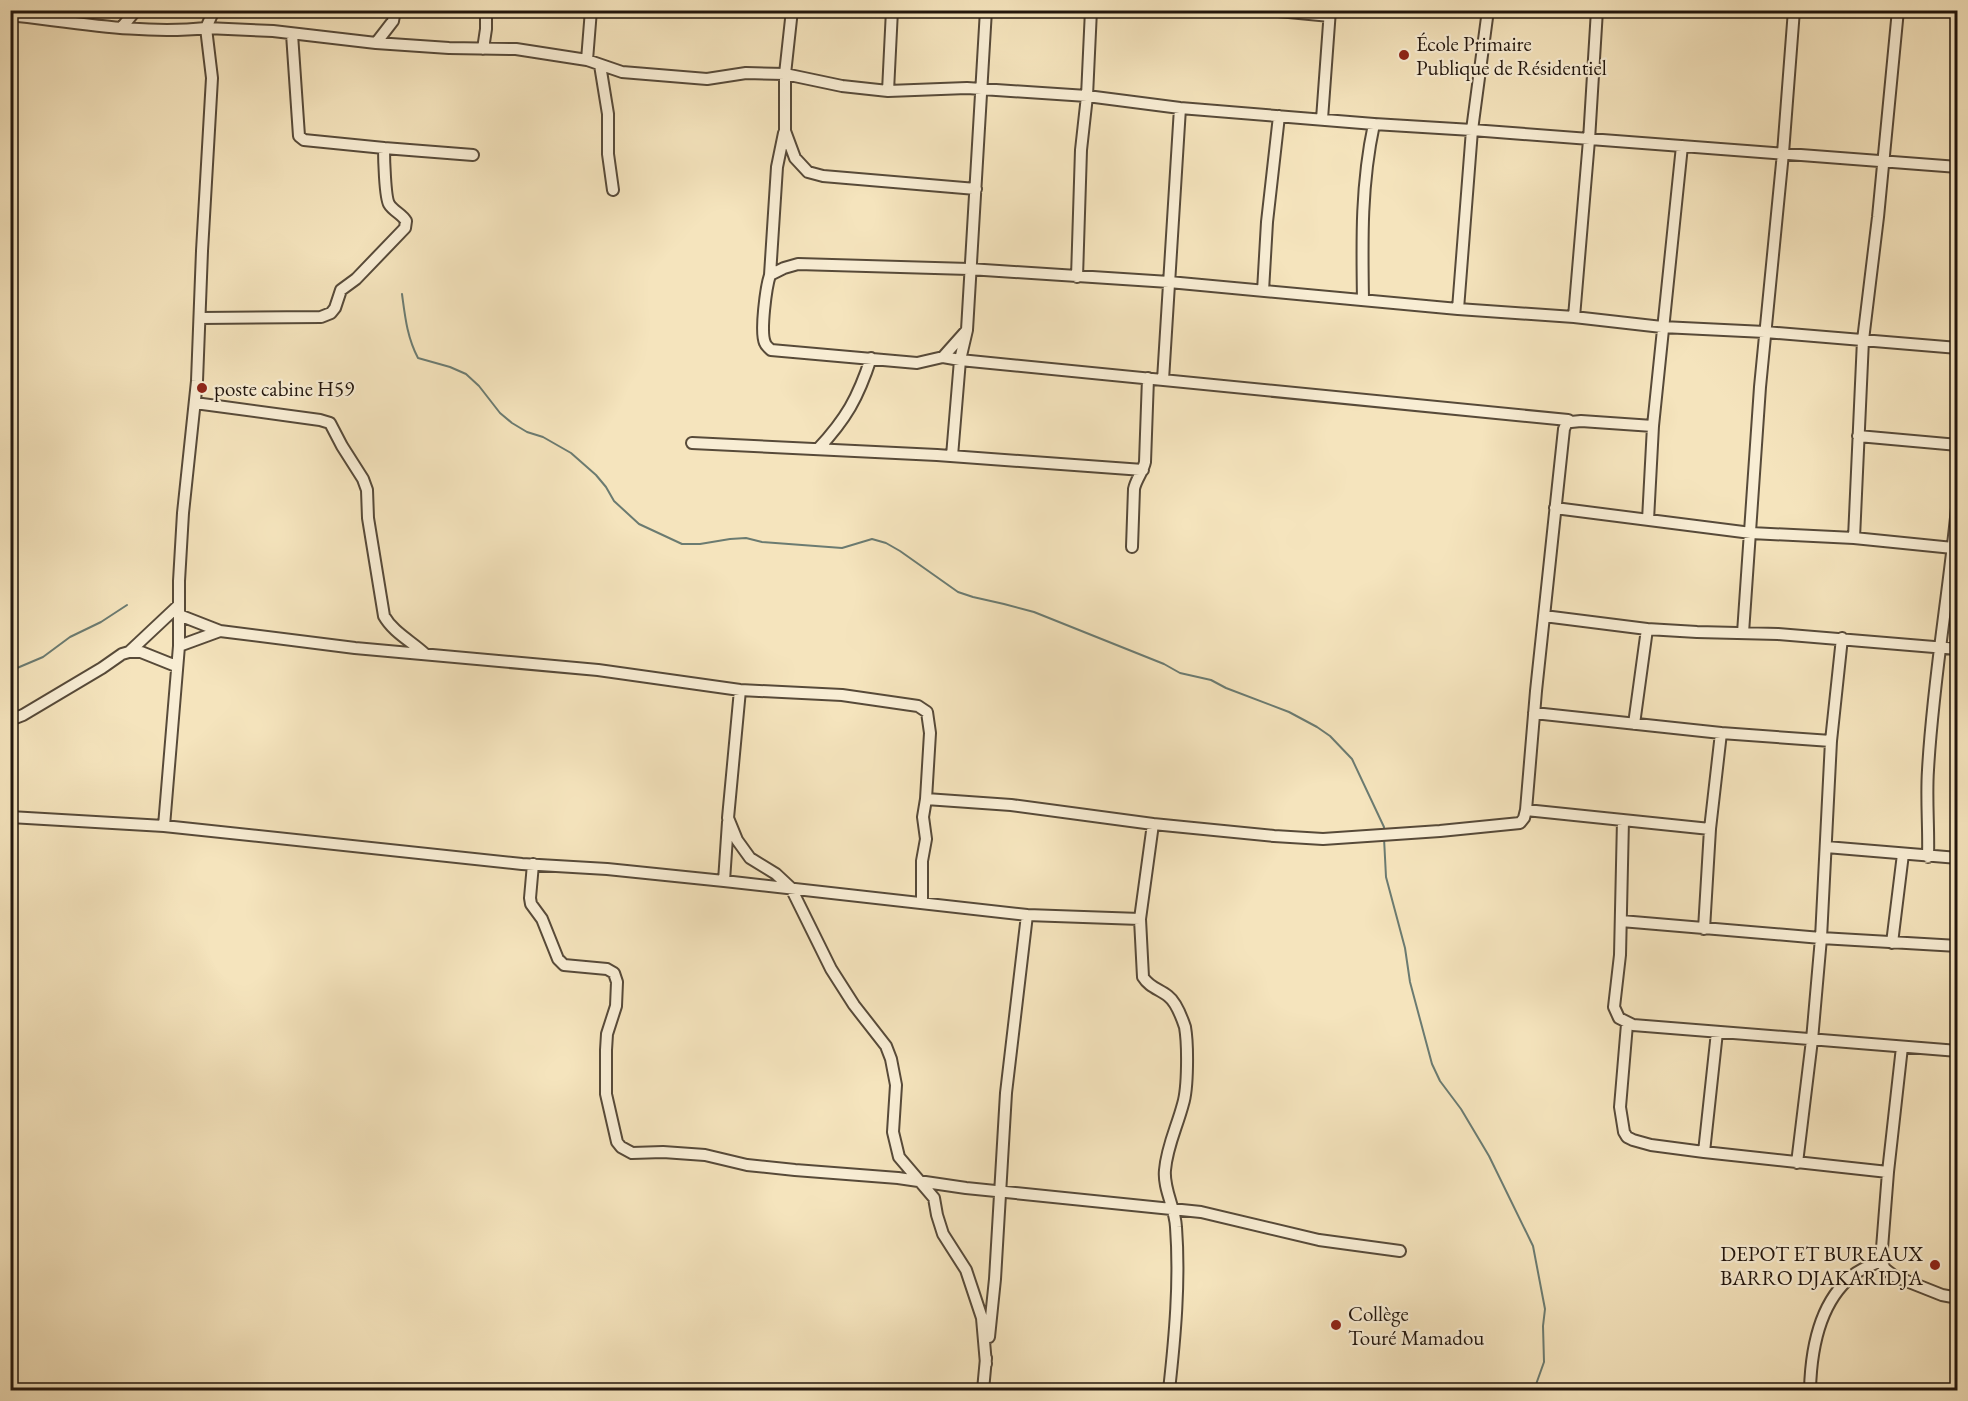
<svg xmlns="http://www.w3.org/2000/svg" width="1968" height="1401" viewBox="0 0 1968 1401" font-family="'EB Garamond',serif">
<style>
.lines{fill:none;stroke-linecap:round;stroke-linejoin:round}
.stream{stroke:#6b7b71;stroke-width:2}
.minor-casing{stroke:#574a39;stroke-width:14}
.minor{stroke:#f8edd4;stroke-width:10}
.poi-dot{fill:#8f2418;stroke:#f8edd4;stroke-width:2}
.labels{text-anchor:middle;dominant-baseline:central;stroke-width:4.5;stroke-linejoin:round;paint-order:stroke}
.poi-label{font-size:21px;fill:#22160d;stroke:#f8edd4;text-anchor:start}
</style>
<rect width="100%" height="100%" fill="#f5e4bd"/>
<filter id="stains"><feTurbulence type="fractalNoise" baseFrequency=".00333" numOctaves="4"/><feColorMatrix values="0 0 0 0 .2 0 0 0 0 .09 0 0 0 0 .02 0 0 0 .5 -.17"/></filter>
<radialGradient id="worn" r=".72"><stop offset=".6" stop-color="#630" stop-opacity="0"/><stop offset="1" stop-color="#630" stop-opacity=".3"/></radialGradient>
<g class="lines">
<path class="stream" d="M402,294C405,316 407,337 418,358L450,367L466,374L479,386L500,413L512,423L527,432L543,437L571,453L596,475L606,487L614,501L639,524L682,544H700L730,539L746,538L762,542L842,548L872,539L886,543L900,551L958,592L973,597L1004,604L1034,612L1164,664L1180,673L1211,680L1226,688L1289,712L1317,727L1330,736L1352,759L1384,827V833
M10,671L43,657L70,637L101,622L127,605
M1384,838L1386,877L1405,948L1410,982L1432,1064L1440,1081L1461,1109L1489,1156L1533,1246L1545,1309L1543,1326L1544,1362L1534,1390"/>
<g class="minor-casing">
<path id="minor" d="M792,10L785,74V131L795,158L808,172L823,176L976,189
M1267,10L1330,16
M10,15C74,22 142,35 206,28L214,10
M122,27L136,10
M376,43L393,21L395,10
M483,49L486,29V10
M587,60L591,10
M600,65L608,114V154L613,190
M888,91L892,10
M1322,119L1330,10
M384,148L473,155
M770,275L777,167L784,133
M1077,277L1081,150L1087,96L1091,10
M1263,291L1267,222L1279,116
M1363,300C1362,240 1361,184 1374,124
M1458,309L1472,130L1488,10
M1574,317L1589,140L1597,10
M200,318L321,317L331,313L335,308L341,290L356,279L405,228L406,221C402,214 393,211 389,204C385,197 384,158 384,148L304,140L299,136L292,34
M967,330L943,357L917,363L771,350C769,348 766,346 765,343C760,332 766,287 770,275L784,268L798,264L969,269L1169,282L1458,309L1574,317L1662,327L1765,332L1958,348
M943,357L960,360L1568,420
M1163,380L1180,108
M195,403L320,420L330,423L342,446L363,479L367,490L368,518L384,616C393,632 411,641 425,654
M1858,436L1958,445
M692,443L937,455L1143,470
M818,449C846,419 858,398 871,358
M952,456L960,360L967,330L986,10
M1555,508L1751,533L1854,538L1953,548
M1648,520L1653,426L1682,146
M1854,538L1863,340L1878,217L1898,10
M1132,547L1134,489C1136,479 1143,472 1145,462L1148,378
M179,615L220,631
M1544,616L1647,629L1697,632L1778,634L1958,649
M1743,633L1760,387L1783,153L1794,10
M179,646L220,631L355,648L598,670L740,690L842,695L918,706L927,712L930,733L926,799L923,817L926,839L922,861V903
M129,652L179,605
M740,690L728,818L737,840L750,858L776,874L791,888L831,969L854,1005L886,1046L891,1059L896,1085L893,1132L899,1157L934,1198L937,1215L943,1234L966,1270L982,1318L986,1364
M1534,713L1721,733L1831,741
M10,720L23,715L102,668L122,654L129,652H141L176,666
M1634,724L1647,629
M926,799L1011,805L1153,824L1274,836L1323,839L1440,831L1520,823L1524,818L1526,810L1536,691L1564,429L1568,420L1571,422L1581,421L1653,426
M1526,810L1710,829
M10,817L164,826L522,864L607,869L724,881L1027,915L1140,919L1153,824
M1623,820L1620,955L1614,1007L1619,1018L1633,1025L1958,1051
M164,826L179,646V581L183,513L197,381L202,251L212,78L206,28L273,31L376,43L449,48L516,49L587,60L622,72L707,79L746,73L785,74L842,86L888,91L967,88L1087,96L1180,108L1374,124L1472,130L1958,167
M1826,847L1958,858
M1928,857C1929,828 1926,799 1928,770C1933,678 1950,588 1958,497
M533,864L530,898L531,904L542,919L558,959L564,965L607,969L614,973L617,982L616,1006L607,1034L606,1050V1094L617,1142L621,1147L632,1153L663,1152L705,1155L747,1165L795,1170L898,1178L966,1188L1201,1212L1319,1240L1400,1251
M724,881L728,822
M1140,919L1143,977C1149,987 1159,989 1168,996C1176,1002 1182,1018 1185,1027C1188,1044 1188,1088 1183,1104C1177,1127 1167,1146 1165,1170C1163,1189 1175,1207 1176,1227C1180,1281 1175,1337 1169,1390
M1621,921L1821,938L1958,946
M1704,929L1710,829L1721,733
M1892,943L1903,854
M1627,1024L1620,1107L1624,1132L1627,1137L1633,1140L1651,1145L1704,1152L1888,1172
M1902,1047L1888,1172L1881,1261L1885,1269L1894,1276L1942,1295L1958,1298
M1704,1152L1717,1032
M1797,1163L1812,1040L1821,938L1831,741L1842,638
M989,1337L995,1279L1006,1093L1027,915
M983,1390L986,1358
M1810,1390C1811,1350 1819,1303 1852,1276C1860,1269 1871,1265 1881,1261"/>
</g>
<use href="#minor" class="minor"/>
</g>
<g class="poi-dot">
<circle cx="1404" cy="55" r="6"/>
<circle cx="202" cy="388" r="6"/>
<circle cx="1935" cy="1265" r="6"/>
<circle cx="1336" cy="1325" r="6"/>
</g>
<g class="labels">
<g class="poi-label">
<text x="1416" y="43">École Primaire<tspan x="1416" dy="24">Publique de Résidentiel</tspan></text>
<text x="214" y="388">poste cabine H59</text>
<text x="1923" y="1253" text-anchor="end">DEPOT ET BUREAUX<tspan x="1923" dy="24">BARRO DJAKARIDJA</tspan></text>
<text x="1348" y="1313">Collège<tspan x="1348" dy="24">Touré Mamadou</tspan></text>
</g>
</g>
<rect width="1968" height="1401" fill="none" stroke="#f5e4bd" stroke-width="36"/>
<rect x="12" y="12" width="1944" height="1377" fill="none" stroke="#22160d" stroke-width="3"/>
<rect x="18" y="18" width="1932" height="1365" fill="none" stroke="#22160d" stroke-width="1.5"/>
<rect width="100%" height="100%" filter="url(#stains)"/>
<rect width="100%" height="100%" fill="url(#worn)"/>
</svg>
